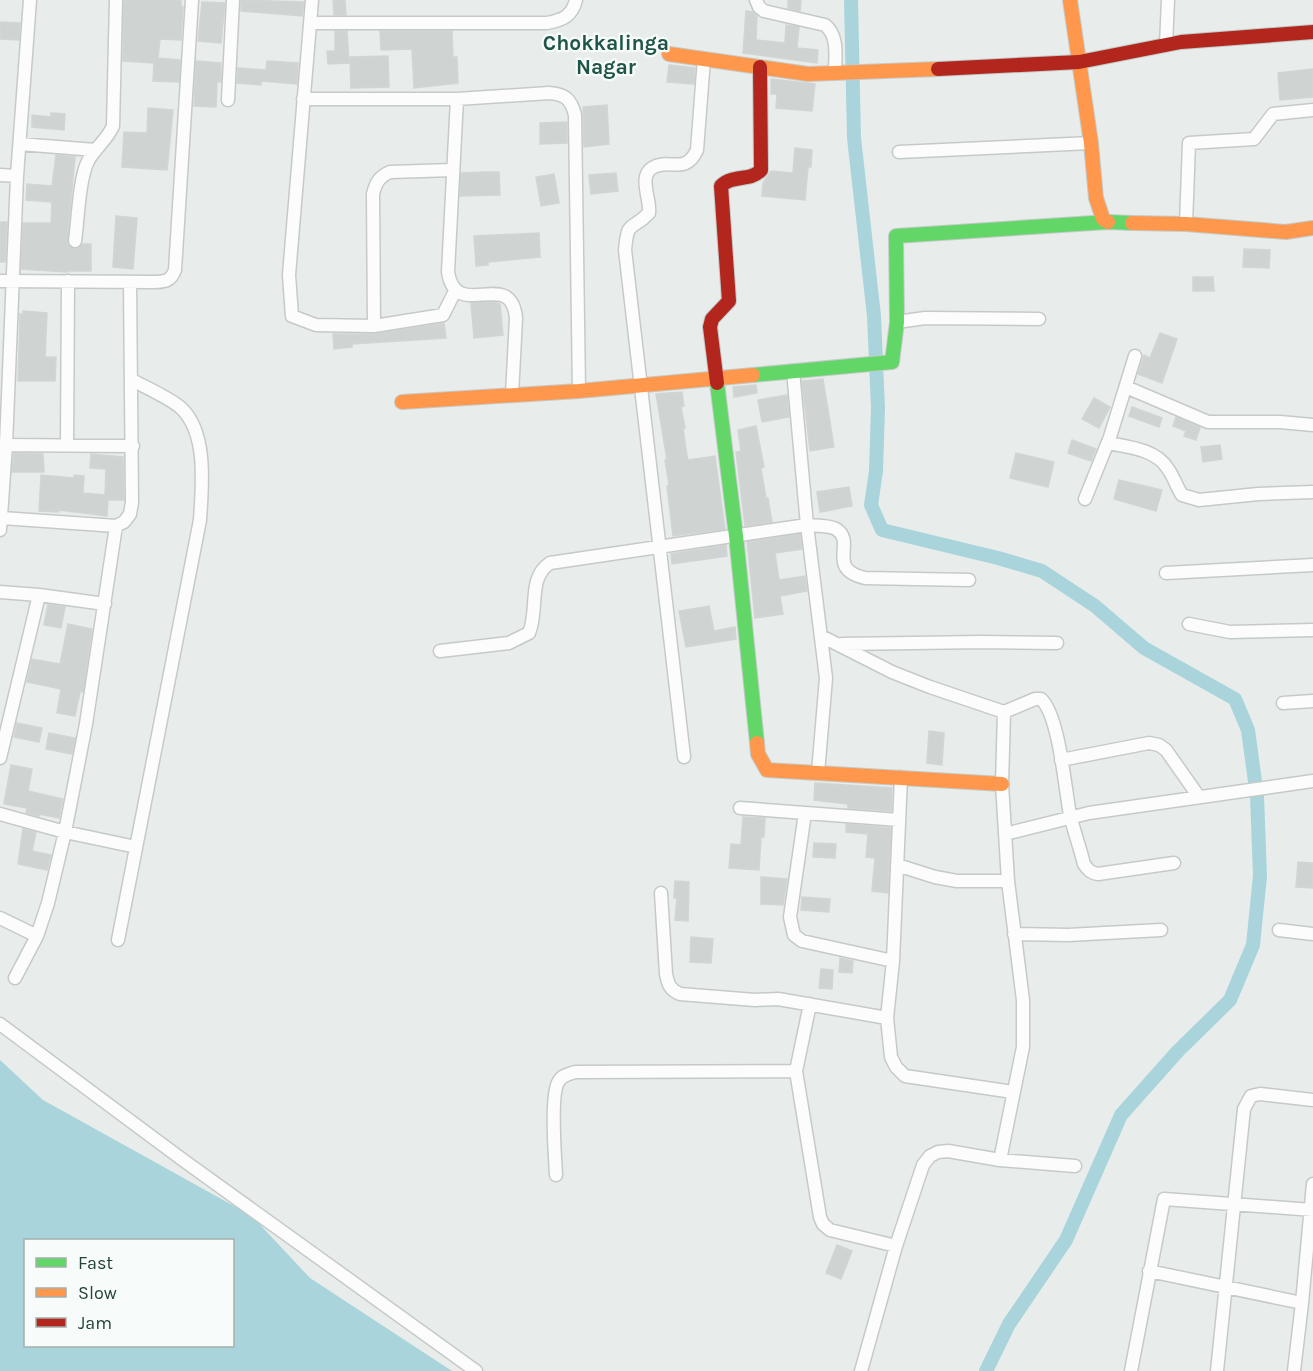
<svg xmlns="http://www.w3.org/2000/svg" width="1313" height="1371" viewBox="0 0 1313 1371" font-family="Karla,sans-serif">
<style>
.water{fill:#a9d4db;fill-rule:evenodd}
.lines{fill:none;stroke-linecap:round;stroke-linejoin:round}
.canal{stroke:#a9d4db;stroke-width:14}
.building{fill:#cfd4d2;stroke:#d1d6d4;stroke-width:1.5}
.street-casing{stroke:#c5cac8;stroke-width:15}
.fast-casing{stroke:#c3cbc8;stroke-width:16}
.slow-casing{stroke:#c3cbc8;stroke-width:16}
.jam-casing{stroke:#c3cbc8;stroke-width:16}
.street{stroke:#fcfcfc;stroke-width:12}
.fast{stroke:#63d668;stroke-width:14}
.slow{stroke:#ff974d;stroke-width:14}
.jam{stroke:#b3261e;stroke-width:14}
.labels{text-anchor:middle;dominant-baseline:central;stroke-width:4.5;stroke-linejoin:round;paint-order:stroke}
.neighbourhood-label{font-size:21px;font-weight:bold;fill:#1f5548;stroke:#f7fbf9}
</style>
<rect width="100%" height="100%" fill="#e8edeb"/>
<path class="water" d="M0,1060L43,1100L252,1216L310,1278L452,1371H0ZM26,1240H232V1346H26Z"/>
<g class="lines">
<path class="canal" d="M851,0L854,138L874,316L878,408L876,471L871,505L882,530L998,558L1042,571L1095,606L1144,648L1235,699L1248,730L1257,796L1260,876L1253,945L1230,1000L1178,1051L1121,1115L1066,1240L1009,1324L986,1371"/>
</g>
<path class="building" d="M124,0H181V6L183,7L181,40L160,39L158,58L180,60L179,82L153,81L154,63L123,61Z
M241,0L304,2L302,16L241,11Z
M333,0H345L346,15H334Z
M788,0H801L800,11L788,8Z
M202,2L225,3L221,43L198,41Z
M746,11L753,12L757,16L756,40L785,43L786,25L799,27L797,48L818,50L817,63L743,53Z
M0,22L20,23L19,40L0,39Z
M335,31H347L349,63L328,64L327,51H335Z
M380,31H452L453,57H457L458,83L414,88L412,49L381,50Z
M388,56L389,87L351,88L350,57Z
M196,61L221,63V82H217L216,107L194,106Z
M267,61L298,63L297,84L261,81V85L237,83L238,68L266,70Z
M669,65L695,68L694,84L667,82Z
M1313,69V97L1280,100L1278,73Z
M771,79L815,84L812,111L776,108L777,94H771Z
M607,105L609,144L584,147L583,107Z
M148,108L173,110L167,170L122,167L124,132L147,133Z
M51,113L65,114L64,130L32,127V115L51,117Z
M567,122V143L540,144V123Z
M795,148L812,150L811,167H808L805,200L762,196L763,183L771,171L793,173Z
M56,155L75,157L67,241L68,245L73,249L79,248L83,244H91V271H67V272L21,269L23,223H51L52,202L26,200L27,184L52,186Z
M485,172H499L500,195L460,196L461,173Z
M616,173L618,191L591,194L589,175Z
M554,174L559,203L541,206L536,177Z
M116,216L137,218L133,269L113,267Z
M0,222H7L5,262H0Z
M539,233L540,257L488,262V265L476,266L474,236Z
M1244,249L1270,250L1269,268L1243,267Z
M1193,277H1213L1214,291H1193Z
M494,302L500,304L503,335L474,338L471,303Z
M23,311L47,313L45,357H56L55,381H18L20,314H23Z
M444,323L446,338L352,344V347L334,349L333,334H375Z
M1160,333L1177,339L1162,383L1138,374L1144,355L1150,358Z
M823,379L834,447L810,451L802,381Z
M756,385L757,393L734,397L733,387Z
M682,392L684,406L681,407L685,428H683L687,456L688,460L715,456L725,529L673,536L667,486L669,485L665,460H667L656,394Z
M787,395L789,417L762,422L758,400Z
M1094,398L1110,407L1099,428L1082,419Z
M1132,407L1162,418L1159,427L1129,416Z
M1176,417L1200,428L1196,440L1184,436L1186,431L1173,426Z
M756,426L764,467L761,468L766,498H768L772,522L745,526L736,452L741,451L738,430Z
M1072,440L1096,449L1091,461L1068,453Z
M1220,445L1222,459L1203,462L1201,447Z
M14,453L43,454L44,472H12Z
M1016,453L1054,462L1048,487L1010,478Z
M91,454L123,457L124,500H108L107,516L59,510V512L39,511L41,475L74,478V475L84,476L83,493L105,495L106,469L90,468Z
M1119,480L1162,490L1156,511L1114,499Z
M849,487L852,506L820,512L817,492Z
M800,534L802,549L775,553L779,580L805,576L807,591L780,596L783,614L755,618L747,542Z
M726,545L727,556L672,564L671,554Z
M48,604L65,607L61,628L44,625Z
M709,606L714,631L735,627L736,639L686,647L679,611Z
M68,624L92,629L83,692H80L75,716L57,713L61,689L27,682L32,659L60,664Z
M17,723L42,728L39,742L14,737Z
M929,731L944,733L942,765L927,763Z
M49,733L75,738L72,754L46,749Z
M11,765L32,769L28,791L63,799L59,818L39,814V816L26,813L27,808L4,804Z
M815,783L892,788L891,811L848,808V804L814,800Z
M743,817L765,818L764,837H761L759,870L729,868L731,844L741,845Z
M846,824L891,828L888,893L872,891L875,858L866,857L868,834L846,832Z
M23,829L36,832L32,851L51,855L47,870L18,864Z
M814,843L836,844L835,858L813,857Z
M1298,862L1313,863V888L1296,887Z
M761,877L787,879L783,905L761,904Z
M675,881L689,882L688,921L675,920L677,898H674Z
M802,897L830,899L829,912L801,910Z
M691,937L713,939L711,963L690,962Z
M840,958L853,961L852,973L839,972Z
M821,969L833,970L832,989L819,988Z
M837,1245L852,1251L841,1279L826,1273Z"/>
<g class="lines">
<g class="street-casing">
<path id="street" d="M312,0L289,275L292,316L316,325L374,326L443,315L455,291
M756,0L759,7L764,11L825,25C839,36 835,57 835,73
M311,23H547C563,20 572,16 576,0
M1166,45L1168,0
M303,99H457L549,93C565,94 571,99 575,115L579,391
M457,99L448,272C456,323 511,266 516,318L512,395
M228,100L233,0
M20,144L95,150
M899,152L1091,143
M0,175L17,176
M1186,224L1189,143L1254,139L1273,114L1313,110
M75,241C78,220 79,179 88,161C95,148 107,140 113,126L116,0
M0,281L153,282C165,282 171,281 175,270L192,0
M897,322L925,318L1039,319
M374,326L373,194C376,182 379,177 390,172L453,170
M793,371L807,525L826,678L818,773
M1126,387L1208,422H1280L1313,425
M1108,443C1128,447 1156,449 1168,469C1174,477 1176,486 1182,495L1199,500L1258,494L1313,492
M0,445L133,446
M67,445L68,281
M1085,499L1110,437L1135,356
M2,518L116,526L124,522L130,514L132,502L130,282
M0,530L6,445L17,176L30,0
M1166,573L1313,565
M0,592L39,595L0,758
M39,595L105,604
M1189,624L1230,632L1313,630
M821,636L892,672L930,687L1004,712L1002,784L1008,881L1023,1000V1047L1000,1160
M842,644L981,642L1057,643
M440,651L509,643L529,633C539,610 527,578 550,563L807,525C816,526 828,525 836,529C857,542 825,569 865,578L969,580
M1283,703L1313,701
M1004,712L1035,699H1041C1059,715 1065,788 1070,815C1074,831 1080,848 1084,864C1088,870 1091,873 1098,874L1174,863
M684,757L625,250C628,218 631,232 649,213C651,200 638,177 652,168C669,157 685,176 697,150L704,59
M1061,760L1149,743L1159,745L1166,750L1199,797
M901,777L893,961L887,1018L891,1057L896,1067L905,1076L1013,1092
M740,808L899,820
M805,813L790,917L794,935L802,941L893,961
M0,814L65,832L136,847
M1005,834L1089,813L1313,781
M897,865L935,877L957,881H1008
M661,893L666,974C668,984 670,990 680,994L755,1000L778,999L887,1018
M0,918L37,936
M1279,930L1313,934
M1014,934L1068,935L1161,930
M118,940L200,520C202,487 208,433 181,408C170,398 145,387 132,380
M15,978L37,936L48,903L65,832L86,724L116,526
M810,1004L796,1071L820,1217L823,1224L830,1230L896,1246
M0,1024L183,1160L476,1371
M556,1175C555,1158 550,1092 559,1081C562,1075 569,1074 575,1072L796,1071
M1149,1271L1302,1303
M861,1371L896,1246L923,1165L930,1156L938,1152L948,1151L1000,1160L1075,1166
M1131,1371L1164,1199L1313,1210
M1217,1371L1244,1109L1251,1096L1260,1094L1313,1100
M1294,1371L1302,1303L1313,1184"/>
</g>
<g class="fast-casing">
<path id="fast" d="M753,375L892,362L897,322L896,236L1108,222L1132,223
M717,383L736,536L757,743"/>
</g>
<g class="slow-casing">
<path id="slow" d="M1070,0L1091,143L1096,198L1103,219L1108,222
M669,54L808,74L938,69
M1132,223L1186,224L1286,232L1313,228
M402,402L579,391L753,375
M757,743L758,754L767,770L1002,784"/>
</g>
<g class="jam-casing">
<path id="jam" d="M938,69L1079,62L1181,42L1313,32
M717,383L710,327L712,319L729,301L721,186C733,174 750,182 761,170L760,67"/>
</g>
<use href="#street" class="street"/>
<use href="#fast" class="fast"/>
<use href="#slow" class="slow"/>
<use href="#jam" class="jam"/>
</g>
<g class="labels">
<g class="neighbourhood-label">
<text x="606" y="43">Chokkalinga<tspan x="606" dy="24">Nagar</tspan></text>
</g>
</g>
<rect x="24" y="1239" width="210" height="108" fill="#f7fbf9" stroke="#a3b1ad" stroke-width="1.5"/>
<rect x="36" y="1258" width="30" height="9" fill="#63d668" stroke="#a3b1ad" stroke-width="1.5"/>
<text x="78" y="1269" font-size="18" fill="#24423a">Fast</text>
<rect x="36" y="1288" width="30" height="9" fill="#ff974d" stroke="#a3b1ad" stroke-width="1.5"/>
<text x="78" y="1299" font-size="18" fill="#24423a">Slow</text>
<rect x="36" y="1318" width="30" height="9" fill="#b3261e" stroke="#a3b1ad" stroke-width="1.5"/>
<text x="78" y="1329" font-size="18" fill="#24423a">Jam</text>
</svg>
